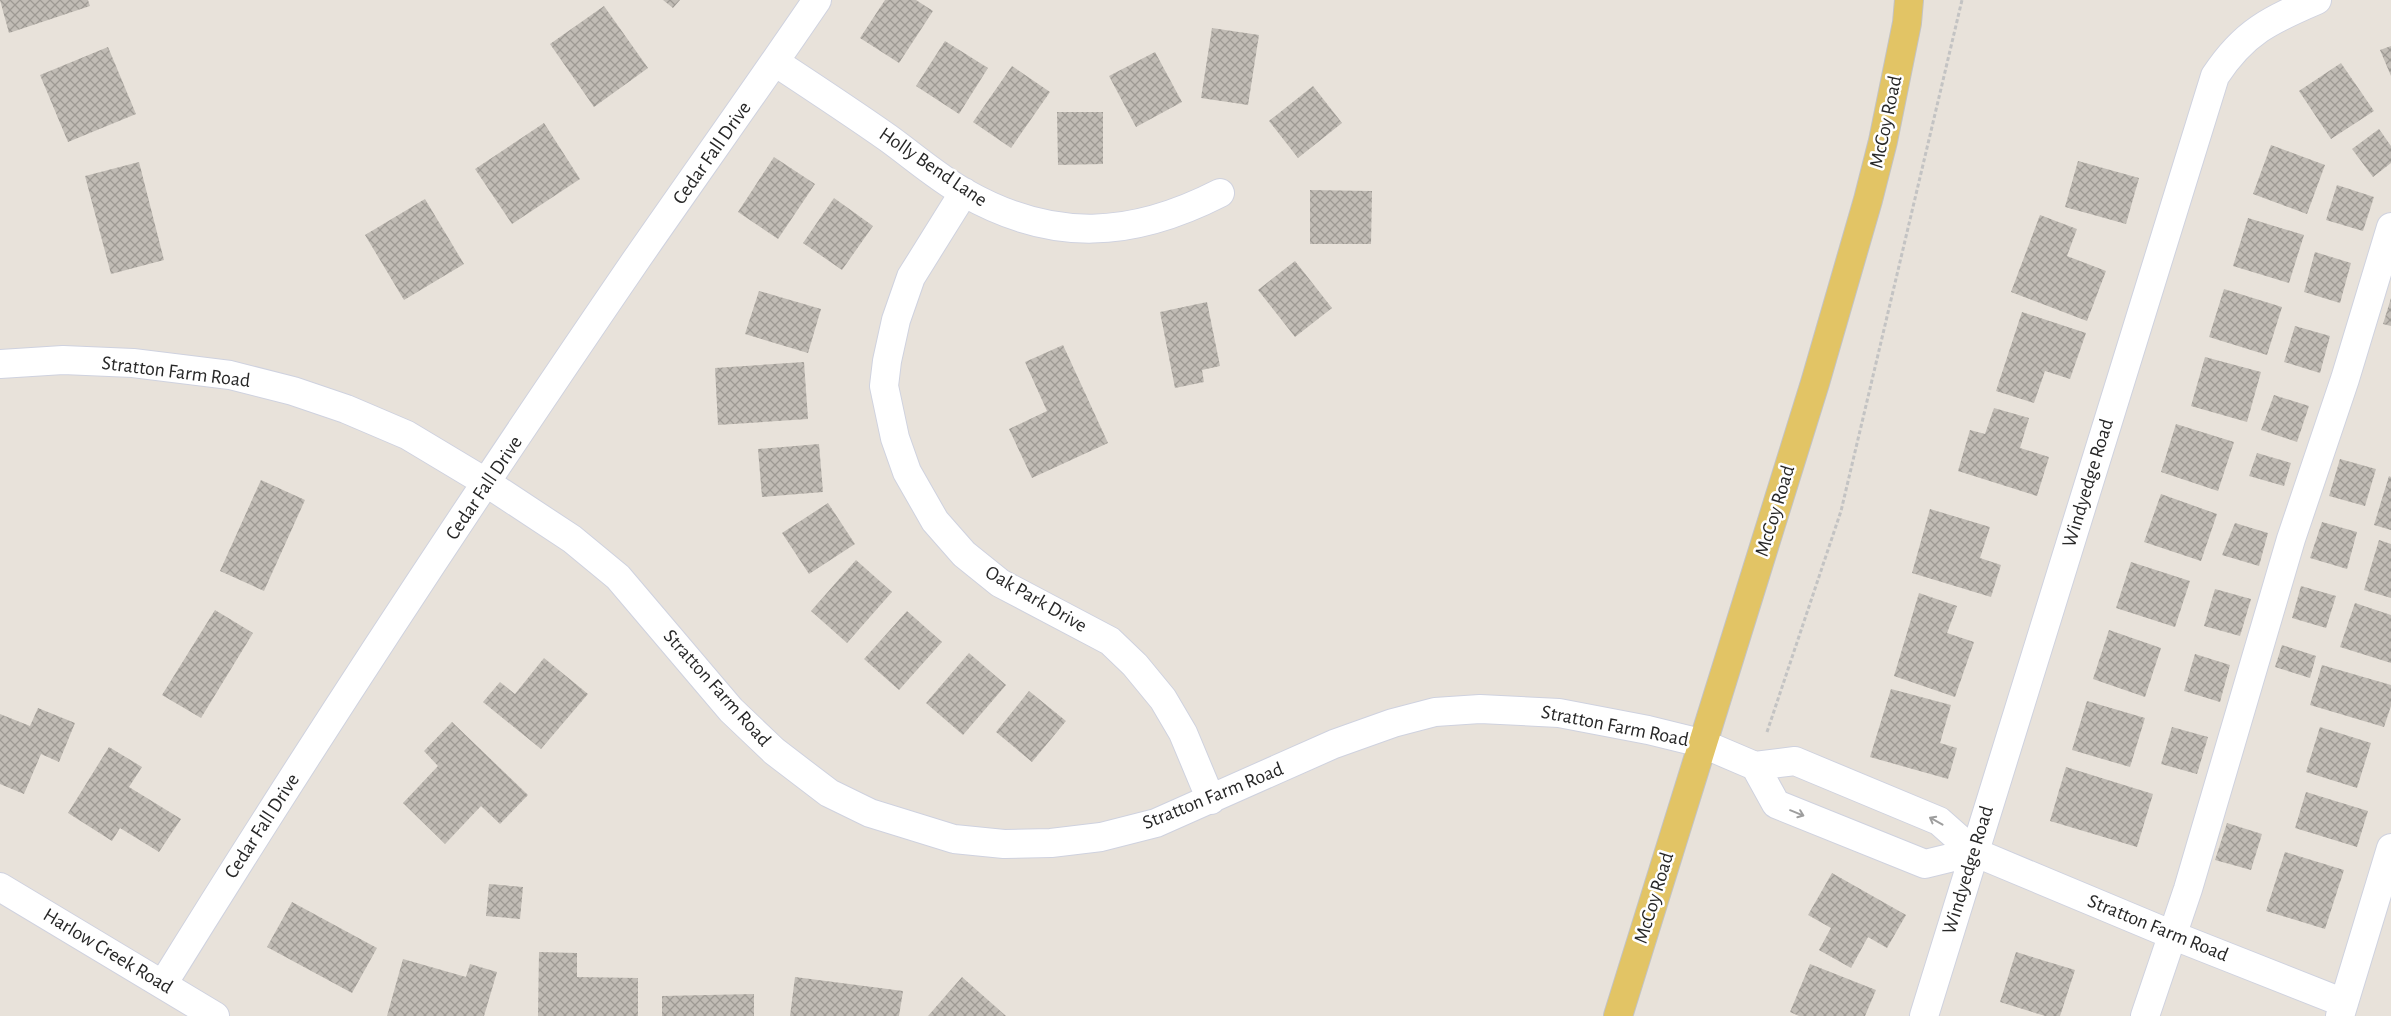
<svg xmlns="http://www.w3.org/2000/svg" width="2391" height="1016" viewBox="0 0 2391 1016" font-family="'Alegreya Sans',sans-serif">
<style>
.building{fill:url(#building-cross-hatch)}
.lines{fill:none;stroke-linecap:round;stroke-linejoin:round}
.minor-casing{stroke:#cfd2df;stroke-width:30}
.major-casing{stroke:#c3c3c3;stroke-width:30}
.path{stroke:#c3c3c3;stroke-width:3;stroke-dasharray:4 2.5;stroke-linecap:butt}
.minor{stroke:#fff;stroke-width:28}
.major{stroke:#e2c465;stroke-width:28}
.oneway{stroke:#9e9e9e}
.labels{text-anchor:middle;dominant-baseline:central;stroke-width:5;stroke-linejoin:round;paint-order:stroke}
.street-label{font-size:20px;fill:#272727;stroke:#fff}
</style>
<defs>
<pattern id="building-cross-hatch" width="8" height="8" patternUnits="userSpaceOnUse" patternTransform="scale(1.25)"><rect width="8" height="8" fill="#c1bcb5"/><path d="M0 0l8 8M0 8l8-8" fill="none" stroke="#9d9993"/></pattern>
</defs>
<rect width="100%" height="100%" fill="#e8e2da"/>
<path class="building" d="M0,0H88L90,6L9,33Z
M663,0H680L673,8Z
M885,0H916L933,11L899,63L860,38Z
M604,6L648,68L594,107L550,44Z
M1212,28L1259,35L1248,105L1201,98Z
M945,41L988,68L959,114L916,86Z
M2391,46V76L2380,50Z
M108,47L136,114L68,142L40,75Z
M1155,52L1182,102L1136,127L1109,76Z
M2341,63L2374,111L2331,139L2299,91Z
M1012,66L1050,92L1011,148L973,122Z
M1313,86L1342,123L1298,158L1269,121Z
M1057,112H1103V164L1058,165Z
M544,123L580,179L512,224L475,169Z
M2379,129L2391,146V163L2373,177L2352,149Z
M2271,145L2325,165L2307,214L2253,194Z
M774,157L815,184L778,239L738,212Z
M2078,161L2139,178L2126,224L2065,207Z
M139,162L164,260L111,274L85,176Z
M2337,185L2374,197L2363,231L2326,220Z
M1310,190L1372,191L1371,244H1310Z
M834,198L873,226L842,270L803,243Z
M425,199L464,264L404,300L365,235Z
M2040,215L2077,229L2067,256L2106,271L2087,321L2011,292Z
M2248,218L2304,235L2289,283L2233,266Z
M2315,252L2351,263L2340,303L2304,292Z
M1295,261L1332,308L1295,337L1258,290Z
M2224,289L2282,307L2267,355L2209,337Z
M759,291L821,309L808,353L745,334Z
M2391,298V326L2383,324Z
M1207,302L1220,366L1202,370L1204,382L1175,388L1160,312Z
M2022,312L2086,333L2070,379L2045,371L2034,403L1996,391Z
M2295,326L2330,336L2320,373L2284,362Z
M1063,345L1108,443L1032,478L1009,429L1047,411L1025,362Z
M2205,357L2261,372L2247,422L2191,406Z
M804,362L808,419L718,425L715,368Z
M2274,395L2309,406L2297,442L2261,430Z
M1994,408L2029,418L2020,448L2049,457L2037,496L1958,471L1970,430L1985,434Z
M2176,424L2234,442L2218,491L2161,472Z
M819,444L823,492L762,497L758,449Z
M2257,453L2291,463L2284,486L2249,476Z
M2340,459L2376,469L2365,506L2329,496Z
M2389,476L2391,477V530L2374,525Z
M261,480L305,500L264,591L220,571Z
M2161,494L2217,514L2201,561L2144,542Z
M828,503L855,544L809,574L782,533Z
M1930,509L1990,527L1980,558L2001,565L1991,597L1912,573Z
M2322,522L2357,532L2347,569L2310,558Z
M2235,523L2268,533L2259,566L2222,555Z
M2379,540L2391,544V598L2364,590Z
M856,560L892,592L847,643L811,611Z
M2131,562L2190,581L2175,627L2116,608Z
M2301,586L2336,596L2326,628L2292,618Z
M2215,589L2251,599L2240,636L2204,626Z
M1919,593L1957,606L1947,633L1974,642L1955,697L1894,676Z
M2355,603L2391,615V663L2340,647Z
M215,610L253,633L201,718L162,695Z
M907,611L942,642L899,690L864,659Z
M2109,630L2161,648L2145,697L2093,679Z
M2282,645L2316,656L2310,678L2275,667Z
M969,653L1006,685L963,735L926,703Z
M2195,654L2230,665L2220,702L2184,691Z
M544,658L588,694L541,749L483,702L500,682L515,694Z
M2322,665L2391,685V706L2384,727L2310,705Z
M1891,689L1951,705L1940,743L1957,748L1948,779L1870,757Z
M1029,691L1066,721L1032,762L996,732Z
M2087,701L2145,718L2130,767L2072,750Z
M38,708L75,723L59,762L41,754L24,794L0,784V714L30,726Z
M452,722L528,795L500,824L481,806L445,844L403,803L438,766L424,751Z
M2172,727L2208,737L2197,774L2161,764Z
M2320,727L2371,743L2357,788L2306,772Z
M109,747L142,767L129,787L181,819L159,852L120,828L112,841L68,813Z
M2066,767L2153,794L2137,847L2050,821Z
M2306,792L2368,811L2357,847L2295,828Z
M2227,823L2262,834L2251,870L2215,860Z
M2285,852L2344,870L2325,929L2266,911Z
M1832,873L1906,915L1887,948L1868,937L1851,968L1819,950L1831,928L1808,915Z
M489,884L523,887L520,919L486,916Z
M292,902L377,948L352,993L267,947Z
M539,952L577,953V977L638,978V1016H538Z
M2016,952L2075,970L2060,1016H2045L2000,1002Z
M403,959L466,977L470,964L497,972L484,1016H387Z
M1810,964L1876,990L1865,1016H1799L1790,1012Z
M795,977L903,991L899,1016H790Z
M962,977L1006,1016H928Z
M754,994V1016H662V996Z"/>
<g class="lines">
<g class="minor-casing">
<path id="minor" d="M775,62C813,87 851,112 888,138C913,156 938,178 965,193C1053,243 1132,238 1220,193
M964,192L911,277L896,320L887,361L884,386L895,438L907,472L935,521L964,554L1000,583L1110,641L1135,665L1163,699L1183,733L1211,800
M0,364L63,360L133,363L230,375L293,391L346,409L407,435L487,483L572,539L618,577L731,710L774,751L829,793L870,813L954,839L1004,844L1051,843L1101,837L1156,823L1334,744L1393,723L1435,712L1480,709L1559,713L1648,730L1701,743L1755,766L1795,761L1939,821L1974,852L2187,941L2344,1003
M1755,766L1776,804L1925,864L1974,852
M0,887L215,1016
M163,984C314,740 472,500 634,263C695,175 757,88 817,0
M1924,1016L2215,76C2244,32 2270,20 2317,0
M2145,1016L2188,889L2291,539L2345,379L2391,227
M2340,1016L2391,848"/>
</g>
<g class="major-casing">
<path id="major" d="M1618,1016L1815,383L1868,200L1883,141L1907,23L1909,0"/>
</g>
<path class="path" d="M1767,732L1841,511L1962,0"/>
<use href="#minor" class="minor"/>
<use href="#major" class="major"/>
</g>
<defs><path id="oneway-shaft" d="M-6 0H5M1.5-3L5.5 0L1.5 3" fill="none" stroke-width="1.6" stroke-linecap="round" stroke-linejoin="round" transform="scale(1.25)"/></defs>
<g class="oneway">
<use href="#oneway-shaft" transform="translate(1797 813) rotate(22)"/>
<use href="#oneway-shaft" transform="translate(1936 821) rotate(-151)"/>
</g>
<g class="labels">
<g class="street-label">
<text transform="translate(1886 122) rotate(-78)">McCoy Road</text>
<text transform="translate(712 153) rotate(-55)">Cedar Fall Drive</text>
<text transform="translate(933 167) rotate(34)">Holly Bend Lane</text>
<text transform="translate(176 372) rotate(7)">Stratton Farm Road</text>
<text transform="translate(2088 483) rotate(-73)">Windyedge Road</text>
<text transform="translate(484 488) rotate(-56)">Cedar Fall Drive</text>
<text transform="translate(1775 511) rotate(-73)">McCoy Road</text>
<text transform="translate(1036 599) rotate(30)">Oak Park Drive</text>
<text transform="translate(717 688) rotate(48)">Stratton Farm Road</text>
<text transform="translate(1615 726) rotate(11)">Stratton Farm Road</text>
<text transform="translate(1213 796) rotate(-22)">Stratton Farm Road</text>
<text transform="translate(262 826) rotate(-57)">Cedar Fall Drive</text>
<text transform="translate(1968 870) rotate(-73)">Windyedge Road</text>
<text transform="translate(1654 898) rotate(-73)">McCoy Road</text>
<text transform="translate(2158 928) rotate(22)">Stratton Farm Road</text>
<text transform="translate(108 951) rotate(31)">Harlow Creek Road</text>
</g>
</g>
</svg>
